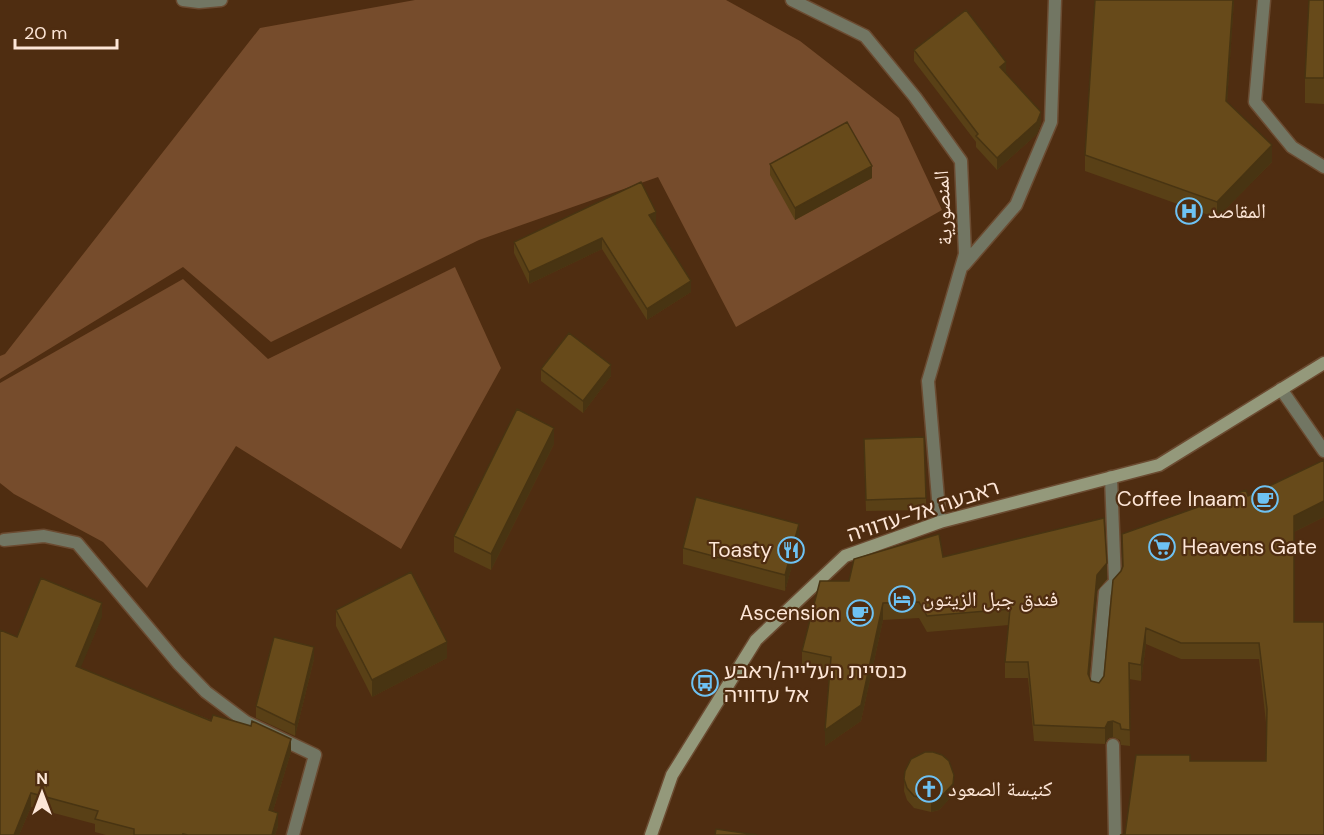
<svg xmlns="http://www.w3.org/2000/svg" width="1324" height="835" viewBox="0 0 1324 835" font-family="'DM Sans','Noto Naskh Arabic','Noto Sans Hebrew',sans-serif">
<style>
.green{fill:#764c2c}
.lines{fill:none;stroke-linecap:round;stroke-linejoin:round}
.lane-casing{stroke:#6b4b31;stroke-width:15}
.street-casing{stroke:#6b4b31;stroke-width:15}
.secondary-casing{stroke:#6b4b31;stroke-width:15}
.lane{stroke:#727663;stroke-width:12}
.street{stroke:#727663;stroke-width:12}
.secondary{stroke:#94997b;stroke-width:12}
.wall{fill:#594016}
.shaded-wall{fill:#483412}
.building{fill:#674a1a;stroke:#483412;stroke-width:1.5}
.labels{text-anchor:middle;dominant-baseline:central;stroke-width:4.5;stroke-linejoin:round;paint-order:stroke}
.street-label{font-size:21px;fill:#fde6d7;stroke:#4f2d11}
.poi-label{font-size:21px;fill:#fde6d7;stroke:#4f2d11;text-anchor:start}
</style>
<rect width="100%" height="100%" fill="#4f2d11"/>
<path class="green" d="M415,0H726L800,41L899,118L942,210L736,327L658,177L479,240L271,342L183,267L0,379V356L5,354L260,28Z
M455,267L501,368L401,549L236,446L147,588L103,542L14,494L0,483V383L183,279L268,359Z"/>
<g class="lines">
<g class="lane-casing">
<path id="lane" d="M1264,0L1255,102L1292,147L1324,167"/>
</g>
<g class="street-casing">
<path id="street" d="M183,0L199,2L221,0
M792,0L865,36L915,97L961,161L965,254L928,381L940,522
M964,265L1016,205L1051,122L1055,0
M1281,389L1324,451
M4,540L44,536L77,543L178,663L206,692L246,722L315,755L293,835
M1096,691L1105,592L1115,582L1111,477
M1113,745L1115,835"/>
</g>
<g class="secondary-casing">
<path id="secondary" d="M651,835L672,775L756,640L845,556L940,522L1159,465L1324,363"/>
</g>
<use href="#lane" class="lane"/>
<use href="#street" class="street"/>
<use href="#secondary" class="secondary"/>
</g>
<path class="wall" d="M1095,0H1234L1227,102L1272,162L1217,218L1085,171V155Z
M1324,0V104L1305,103V78Z
M914,50L1006,73L1041,123L1037,134L997,170L976,147V142L914,61Z
M770,164L872,178L795,220L770,175Z
M655,224L691,292L647,320L602,249L529,284L514,253V242L656,224Z
M541,369L611,376L583,413L541,381Z
M554,444L491,570L454,552V536Z
M864,451L926,498V510L866,511Z
M1324,460V517L1294,532V622L1324,835L1125,834L1190,761H1266V723L1259,659H1181L1146,644L1141,681L1129,679L1130,746L1121,745L1120,740L1113,737L1108,738L1105,744L1034,741L1028,678H1005V662L1009,625L927,632L919,618L883,620L861,721L825,746L829,673L802,667V651L849,581L943,557L1107,579L1097,591L1089,677L1091,681L1099,683L1104,676L1121,571L1123,567L1122,534L1248,496Z
M799,540L785,591L683,564V548Z
M336,610L447,658L372,697L336,626Z
M102,617L80,668L291,752L273,811L278,826L275,835H106L95,832V824L31,807L19,835H0Z
M314,659L295,736L256,718V706Z
M905,771L954,787L953,795L939,810L931,812L914,808L907,800L904,791Z"/>
<path class="shaded-wall" d="M1233,0H1234L1226,117V101Z
M1006,62V74L1000,67Z
M1041,112V123L1037,134L997,170V158Z
M1272,145V162L1217,218V202Z
M872,166V178L795,220V208Z
M656,212V224L649,227V215Z
M602,238V249L529,284V272Z
M691,281V292L647,320V309Z
M611,365V376L583,413V401Z
M554,428V444L491,570V554Z
M1324,501V517L1294,532V516Z
M799,524V540L785,591V575Z
M1107,563V579L1097,591L1088,690V674L1097,575Z
M102,603V617L76,679V666Z
M883,603V620L861,721L825,746V730Z
M1146,628V644L1141,681V665Z
M447,642V658L372,697V680Z
M314,647V659L295,736V725Z
M1113,721V737L1108,738L1105,744V728L1108,722Z
M291,739V752L269,824V810Z
M954,775L953,795L939,810L931,812V801Z
M31,793V807L19,835H14Z
M278,813V826L275,835H272Z"/>
<path class="building" d="M1095,0H1233L1226,101L1272,145L1217,202L1085,155Z
M1309,0H1324V78H1305Z
M966,10L1006,62L1000,67L1041,112L1037,122L997,158L976,136L978,134L914,50Z
M847,122L872,166L795,208L770,164Z
M641,182L656,212L649,215L691,281L647,309L602,238L529,272L514,242Z
M569,333L611,365L583,401L541,369Z
M517,409L554,428L491,554L454,536Z
M924,437L926,498L866,500L864,439Z
M1324,460V501L1294,516V622H1324V835H1120L1125,834L1136,755H1190V761H1266L1267,709L1259,643H1181L1146,628L1141,665L1129,663L1130,730L1121,729L1120,724L1113,721L1108,722L1105,728L1034,725L1028,662H1005L1010,609L927,616L919,602L883,603L861,705L825,730L831,657L802,651L820,581H849L854,559L939,534L943,557L1104,518L1107,563L1097,575L1088,674L1091,681L1099,683L1104,676L1113,580L1121,571L1123,566L1122,534L1246,490L1248,496Z
M696,497L799,524L785,575L683,548Z
M411,572L447,642L372,680L336,610Z
M41,578L102,603L76,666L211,721L213,715L251,726L252,721L291,739L269,810L278,813L272,835H188L183,834V835H134V829L95,819L98,811L31,793L14,835H0V630L17,637Z
M274,637L314,647L295,725L256,706Z
M925,752H933L942,755L949,761L954,775L953,784L939,799L931,801L914,796L907,788L904,779L905,771L911,759Z
M716,829L757,835H715Z"/>
<defs>
<g id="hospital-ring" transform="scale(1.35)"><circle r="9.5" fill="#4f2d11" stroke="#6ec2f3" stroke-width="1.5"/><path d="M-5-5h3v3.5h4V-5h3V5h-3V1.5h-4V5h-3Z" fill="#6ec2f3"/></g>
<g id="cafe-ring" transform="scale(1.35)"><circle r="9.5" fill="#4f2d11" stroke="#6ec2f3" stroke-width="1.5"/><path d="M-5.5-4.5H6V0H3Q3 3.5 0 3.5H-2.5Q-5.5 3.5-5.5 0ZM3-3.2v2h1.7v-2ZM-6 4.5H4V6H-6Z" fill="#6ec2f3"/></g>
<g id="supermarket-ring" transform="scale(1.35)"><circle r="9.5" fill="#4f2d11" stroke="#6ec2f3" stroke-width="1.5"/><path d="M-6-5.5h2.5l.6 2H6L4.5 2H-2.5L-4.4-4H-6ZM-1.5 3.2a1.3 1.3 0 1 0 .1 0ZM3 3.2a1.3 1.3 0 1 0 .1 0Z" fill="#6ec2f3"/></g>
<g id="restaurant-ring" transform="scale(1.35)"><circle r="9.5" fill="#4f2d11" stroke="#6ec2f3" stroke-width="1.5"/><path d="M-5-6h1v4h1v-4h1v4h1v-4h1v5L-1.5 .5V6h-2V.5L-5-1ZM5-6V6H3V1.5H1.5Q1.5-4 5-6Z" fill="#6ec2f3"/></g>
<g id="hotel-ring" transform="scale(1.35)"><circle r="9.5" fill="#4f2d11" stroke="#6ec2f3" stroke-width="1.5"/><path d="M-6-4.5h1.5V1H6V5H4.5V3h-9V5H-6ZM-4 0a1.8 1.8 0 1 1 3.6 0ZM.5 0V-2.5h3Q6-2.5 6 0Z" fill="#6ec2f3"/></g>
<g id="bus-ring" transform="scale(1.35)"><circle r="9.5" fill="#4f2d11" stroke="#6ec2f3" stroke-width="1.5"/><path d="M-5-6H5V4H4V6H2V4H-2V6H-4V4H-5ZM-3.5-4V0h7V-4ZM-3.5 1.2v1.5H-2V1.2ZM2 1.2v1.5H3.5V1.2Z" fill="#6ec2f3"/></g>
<g id="church-ring" transform="scale(1.35)"><circle r="9.5" fill="#4f2d11" stroke="#6ec2f3" stroke-width="1.5"/><path d="M-1.2-6h2.4v3.5h3.3v2.4h-3.3V6h-2.4V-.1h-3.3v-2.4h3.3Z" fill="#6ec2f3"/></g>
</defs>
<g fill-rule="evenodd">
<use href="#hospital-ring" x="1189" y="211"/>
<use href="#cafe-ring" x="1265" y="499"/>
<use href="#supermarket-ring" x="1162" y="547"/>
<use href="#restaurant-ring" x="791" y="550"/>
<use href="#hotel-ring" x="902" y="599"/>
<use href="#cafe-ring" x="860" y="613"/>
<use href="#bus-ring" x="705" y="683"/>
<use href="#church-ring" x="929" y="789"/>
</g>
<g class="labels">
<g class="street-label">
<text transform="translate(943 208) rotate(-93)">المنصورية</text>
<text transform="translate(923 511) rotate(-18)">ראבעה אל-עדוויה</text>
</g>
<g class="poi-label">
<text x="1208" y="211">المقاصد</text>
<text x="1246" y="499" text-anchor="end">Coffee Inaam</text>
<text x="1182" y="547">Heavens Gate</text>
<text x="772" y="550" text-anchor="end">Toasty</text>
<text x="922" y="599">فندق جبل الزيتون</text>
<text x="840" y="613" text-anchor="end">Ascension</text>
<text x="724" y="671">כנסיית העלייה/ראבע<tspan x="724" dy="24">אל עדוויה</tspan></text>
<text x="948" y="789">كنيسة الصعود</text>
</g>
</g>
<g transform="translate(42 793)" stroke="#4f2d11" stroke-width="4.5" paint-order="stroke">
<path d="M0-4.5L10 22L0 15L-10 22Z" fill="#fde6d7"/>
<text y="-9" font-size="16" font-weight="bold" text-anchor="middle" fill="#fde6d7">N</text>
</g>
<path d="M15 39v9h102v-9" fill="none" stroke="#fde6d7" stroke-width="3"/>
<text x="24" y="39" font-size="18" fill="#fde6d7" stroke="#4f2d11" stroke-width="4.5" paint-order="stroke">20 m</text>
</svg>
